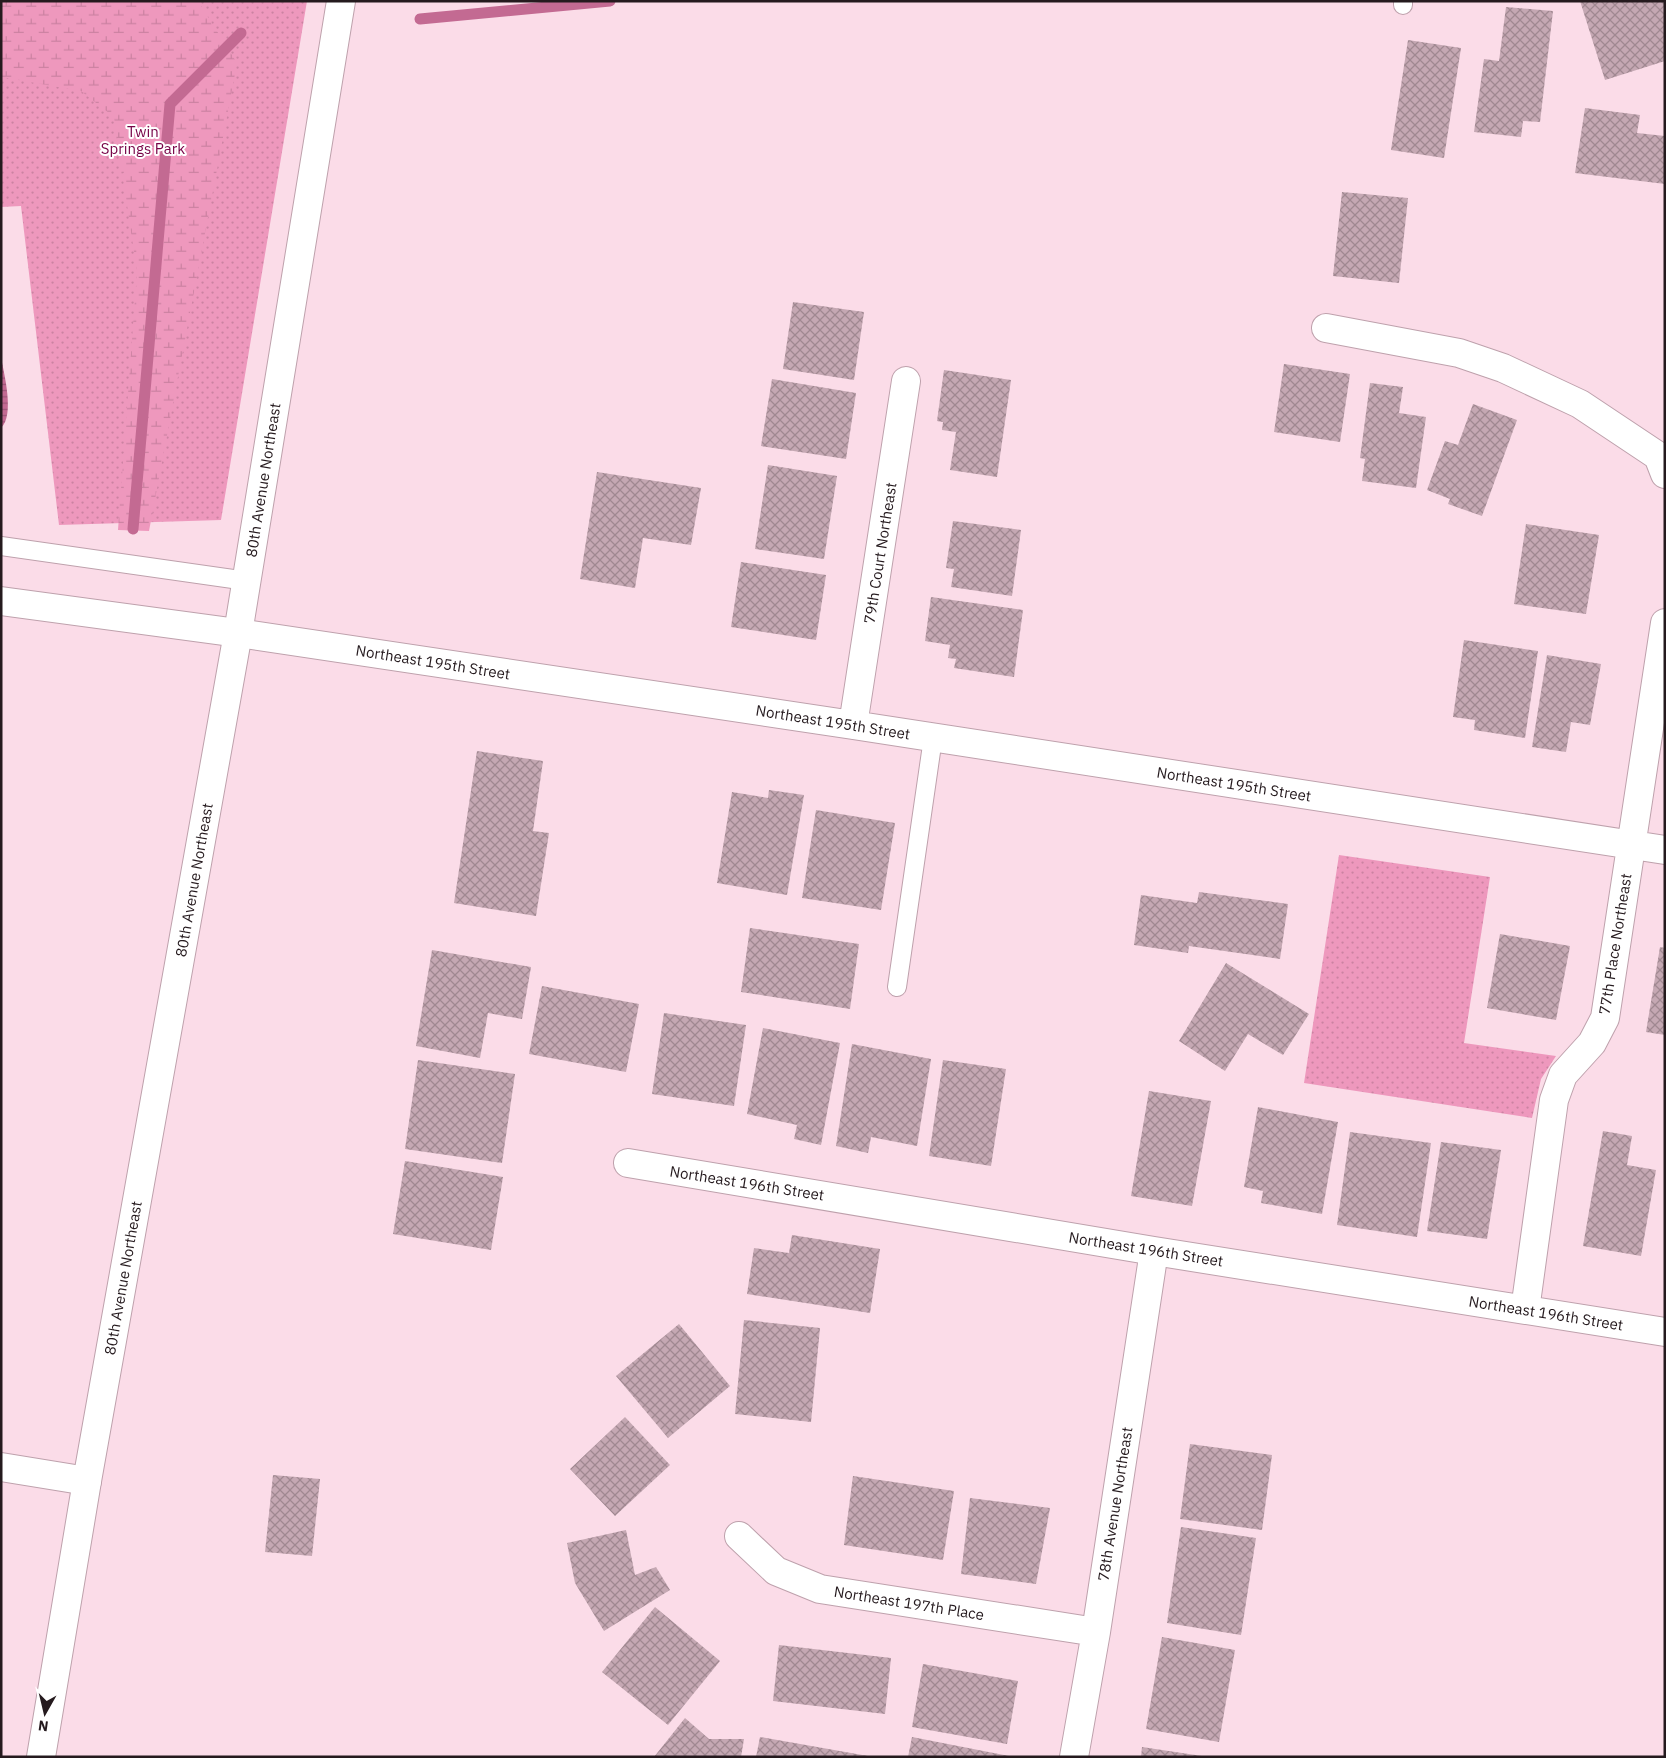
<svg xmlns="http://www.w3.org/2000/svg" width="1666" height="1758" viewBox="0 0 1666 1758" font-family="'IBM Plex Sans',sans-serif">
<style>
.green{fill:url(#green-dots)}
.wetland{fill:url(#wetland-marsh)}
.water{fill:url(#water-rules)}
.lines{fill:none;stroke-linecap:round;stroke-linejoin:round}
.stream{stroke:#c36a92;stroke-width:11}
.building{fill:url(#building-cross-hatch)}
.service-casing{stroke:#bea1ac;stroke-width:20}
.minor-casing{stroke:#bea1ac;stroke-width:30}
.secondary-casing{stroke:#bea1ac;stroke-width:30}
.service{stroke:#fff;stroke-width:18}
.minor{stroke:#fff;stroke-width:28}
.secondary{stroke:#fff;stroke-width:28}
.labels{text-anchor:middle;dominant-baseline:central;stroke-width:4;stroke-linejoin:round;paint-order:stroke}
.park-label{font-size:15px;fill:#760347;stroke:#fff}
.street-label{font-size:15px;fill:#251a1e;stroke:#fff}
</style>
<defs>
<pattern id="green-dots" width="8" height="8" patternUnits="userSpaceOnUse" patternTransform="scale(1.25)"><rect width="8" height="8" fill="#ee98bd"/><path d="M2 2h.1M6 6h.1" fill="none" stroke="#cc82a2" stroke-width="1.8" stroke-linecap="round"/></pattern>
<pattern id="wetland-marsh" width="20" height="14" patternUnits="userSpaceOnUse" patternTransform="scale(1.25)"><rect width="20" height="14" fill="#ee98bd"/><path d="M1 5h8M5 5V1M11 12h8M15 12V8" fill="none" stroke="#cc82a2"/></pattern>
<pattern id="water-rules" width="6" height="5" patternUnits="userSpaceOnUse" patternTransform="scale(1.25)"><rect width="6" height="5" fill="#c36a92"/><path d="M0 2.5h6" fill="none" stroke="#9e5677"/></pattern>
<pattern id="building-cross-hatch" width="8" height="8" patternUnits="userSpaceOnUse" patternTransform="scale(1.25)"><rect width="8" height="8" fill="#c5a8b3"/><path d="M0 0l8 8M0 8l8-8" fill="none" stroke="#a08891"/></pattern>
</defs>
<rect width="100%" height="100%" fill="#fbdce8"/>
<path class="green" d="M1,1H307L221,520L59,525L21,206L1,207Z
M1339,855L1490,877L1464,1043L1556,1056L1541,1079L1532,1118L1304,1083Z"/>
<path class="wetland" d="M1,1H198L237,63L149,531L118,530L137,272L114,117L81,91L1,77Z"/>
<path class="water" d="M1,357C4,374 15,415 1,428Z"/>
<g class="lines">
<path class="stream" d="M420,19L610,1
M133,529L170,104L241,33"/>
</g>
<path class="building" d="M1580,1H1665V61L1605,80Z
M1506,7L1553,11L1540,122L1523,121L1521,137L1474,132L1484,59L1499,61Z
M1408,40L1461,48L1444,158L1391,150Z
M1585,108L1640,115L1637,133L1665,136V184L1575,173Z
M1342,192L1408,198L1399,283L1333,276Z
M793,302L864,312L854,380L783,369Z
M1284,364L1350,374L1340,442L1274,432Z
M944,370L1011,380L997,477L950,470L956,432L942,430L943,422L937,421Z
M772,379L856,393L846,459L761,446Z
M1370,383L1403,387L1399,413L1426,417L1416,488L1362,481L1365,459L1360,458Z
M1473,404L1517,420L1482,516L1448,504L1450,499L1427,490L1445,441L1458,445Z
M768,465L837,476L824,559L755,549Z
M597,472L701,488L691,545L643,538L635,588L580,579Z
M953,521L1021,530L1012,596L951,587L954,569L946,568Z
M1526,524L1599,535L1586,614L1514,604Z
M741,562L826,575L816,640L731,627Z
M931,597L1023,610L1014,677L954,668L956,659L948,658L950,645L925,641Z
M1464,640L1538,651L1525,738L1474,730L1475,720L1453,717Z
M1547,655L1601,664L1590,725L1571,722L1566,752L1532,747Z
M477,751L543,761L533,831L549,833L536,916L454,903Z
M769,790L804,795L787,895L717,883L732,792L768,798Z
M816,810L895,823L881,910L802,898Z
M1199,892L1288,904L1280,959L1189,946L1188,953L1134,945L1141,895L1197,903Z
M750,928L859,944L850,1009L741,992Z
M1500,934L1570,946L1556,1020L1487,1008Z
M1660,947L1665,948V1035L1646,1032Z
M432,950L531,967L522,1019L488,1013L480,1058L416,1046Z
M1226,963L1309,1014L1283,1055L1248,1034L1225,1071L1179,1041Z
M542,986L639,1004L626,1072L529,1054Z
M664,1013L746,1025L734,1106L652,1094Z
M763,1028L840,1043L821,1145L794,1139L797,1125L747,1114Z
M852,1044L931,1059L917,1146L871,1137L868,1153L836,1146Z
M418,1060L515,1074L502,1163L405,1149Z
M943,1060L1006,1069L991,1166L929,1156Z
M1149,1091L1211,1101L1192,1206L1131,1196Z
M1258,1107L1338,1122L1322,1214L1261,1203L1263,1191L1244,1187Z
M1603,1131L1632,1136L1627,1165L1656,1170L1641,1256L1583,1246Z
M1350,1132L1431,1143L1417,1237L1337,1225Z
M1441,1142L1501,1150L1487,1239L1427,1231Z
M405,1161L503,1177L491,1250L393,1234Z
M792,1235L880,1249L870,1313L747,1294L754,1248L789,1253Z
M744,1320L820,1328L811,1422L735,1414Z
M679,1324L730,1386L668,1438L616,1376Z
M625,1417L670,1465L615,1516L570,1469Z
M1190,1444L1272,1455L1262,1530L1180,1519Z
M273,1475L320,1479L312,1556L265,1552Z
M853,1476L954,1491L943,1560L844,1545Z
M970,1498L1050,1508L1036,1584L961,1574Z
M1181,1527L1256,1538L1241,1635L1167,1623Z
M626,1530L635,1575L656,1567L670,1590L604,1631L575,1583L567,1543Z
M655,1607L720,1661L668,1725L602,1672Z
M1162,1637L1235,1650L1219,1742L1146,1729Z
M779,1645L891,1658L885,1714L773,1701Z
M923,1664L1018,1681L1007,1744L912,1727Z
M685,1718L709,1739H744L741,1757H654Z
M760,1737L868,1756L867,1757H756Z
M912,1737L1009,1756V1757H908Z
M1142,1747L1202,1756V1757H1141Z"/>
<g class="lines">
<g class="service-casing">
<path id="service" d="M1403,5V1
M1,546L247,581
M897,987L933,738"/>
</g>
<g class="minor-casing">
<path id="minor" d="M1326,328L1459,353L1503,368L1580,404L1658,456L1665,474
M1,601L238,633L853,725L1665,850
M853,725L906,381
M628,1163L1154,1251L1665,1332
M1525,1310L1554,1100L1563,1075L1592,1043L1605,1018L1665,623
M1,1467L87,1481
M739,1536L776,1571L820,1589L1096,1632
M1074,1757L1096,1632L1154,1251"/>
</g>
<g class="secondary-casing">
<path id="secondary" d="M41,1757L87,1481L238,633L341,1"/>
</g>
<use href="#service" class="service"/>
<use href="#minor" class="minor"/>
<use href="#secondary" class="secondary"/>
</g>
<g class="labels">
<g class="park-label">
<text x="143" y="131">Twin<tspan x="143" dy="17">Springs Park</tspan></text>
</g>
<g class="street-label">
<text transform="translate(263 480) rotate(-81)">80th Avenue Northeast</text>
<text transform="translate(880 553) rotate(-81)">79th Court Northeast</text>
<text transform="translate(433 662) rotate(9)">Northeast 195th Street</text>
<text transform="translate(833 722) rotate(9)">Northeast 195th Street</text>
<text transform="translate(1234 784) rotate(9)">Northeast 195th Street</text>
<text transform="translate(194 880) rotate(-80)">80th Avenue Northeast</text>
<text transform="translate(1615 944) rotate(-81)">77th Place Northeast</text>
<text transform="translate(747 1183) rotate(9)">Northeast 196th Street</text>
<text transform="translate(1146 1249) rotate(9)">Northeast 196th Street</text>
<text transform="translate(123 1278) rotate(-80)">80th Avenue Northeast</text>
<text transform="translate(1546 1313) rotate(9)">Northeast 196th Street</text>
<text transform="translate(1115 1504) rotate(-81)">78th Avenue Northeast</text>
<text transform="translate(909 1603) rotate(9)">Northeast 197th Place</text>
</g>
</g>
<rect width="1666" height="1758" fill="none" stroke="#251a1e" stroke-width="5"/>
<g transform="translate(45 1713) rotate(188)" stroke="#ffffff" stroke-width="4" paint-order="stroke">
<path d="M0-4L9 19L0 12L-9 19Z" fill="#251a1e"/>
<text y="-8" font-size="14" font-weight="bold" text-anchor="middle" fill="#251a1e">N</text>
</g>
</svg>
